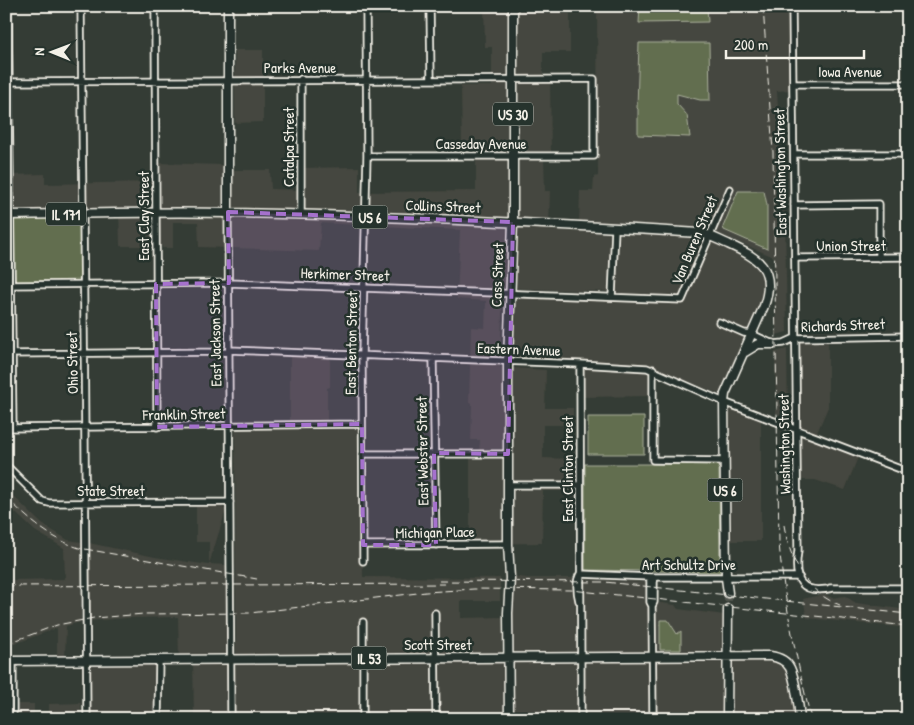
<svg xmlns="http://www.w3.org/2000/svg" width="914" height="725" viewBox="0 0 914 725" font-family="'Patrick Hand',sans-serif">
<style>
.built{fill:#45473f}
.green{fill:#626e50;stroke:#abb09c}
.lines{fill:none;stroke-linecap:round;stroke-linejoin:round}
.major-tunnel{stroke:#515750;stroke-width:8;stroke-dasharray:8 4;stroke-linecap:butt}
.minor-casing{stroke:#f4f1e8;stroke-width:9}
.major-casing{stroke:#f4f1e8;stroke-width:11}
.minor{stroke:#26332d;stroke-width:5.5}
.major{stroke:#26332d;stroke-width:8}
.rail{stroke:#f4f1e8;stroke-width:1;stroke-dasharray:8 4;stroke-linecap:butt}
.marked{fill:#a571cd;fill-opacity:0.2;stroke:#a571cd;stroke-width:4;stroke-dasharray:10 6;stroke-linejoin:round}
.labels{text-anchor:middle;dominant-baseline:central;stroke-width:5;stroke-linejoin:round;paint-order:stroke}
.shield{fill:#26332d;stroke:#b6b8b0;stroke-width:1}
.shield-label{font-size:14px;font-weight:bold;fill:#f4f1e8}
.street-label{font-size:15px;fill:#f4f1e8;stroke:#26332d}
</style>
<rect width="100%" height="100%" fill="#343c35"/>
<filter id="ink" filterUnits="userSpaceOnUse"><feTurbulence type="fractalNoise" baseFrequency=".02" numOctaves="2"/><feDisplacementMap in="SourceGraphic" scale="10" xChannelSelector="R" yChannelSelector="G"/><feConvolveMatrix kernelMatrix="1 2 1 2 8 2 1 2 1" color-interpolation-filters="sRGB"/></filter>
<g filter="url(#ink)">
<path class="built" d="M484,6H570V52H543V77H550L551,156L544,157L545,191H550L549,230L696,237L710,241L752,261L759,268L763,282V295L761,303L720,393L719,394L654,368L510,359L512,295L613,299V292L503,288L500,367L546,370L545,408H573V425H543V458L572,459L573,491H543L542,543L470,544V452H479L480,440H471L472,403L469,402L471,327L485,328L486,301L457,299L460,230L321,223L319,251L199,247L198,222H173V248H162V246H120L119,209H6V184H10V175L45,174V184L157,182L158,163L222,165L234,170H270L271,189L301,190L300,168L359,167V192L476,191V150H462L461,86H492V47H485Z
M597,6H791L792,90L777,91L785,219L787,332L776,335L774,257L719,234L620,224L579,223L580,191H593L594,177L598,176Z
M235,50H263V122L235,123Z
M828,338V407L816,435L860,452L845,490L815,480H798L796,339Z
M787,349L788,417L776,413L775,352Z
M290,353L330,355V387L327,388V425H361L363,577L500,578V601H461V618L503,617L502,653L365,654V663H428L431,666V719H194L193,659L179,658L178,617L127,618L90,621L89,543L155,557L209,565V542H196V507L221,506L226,510L209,564L226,565V654L224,655L198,658H268L236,654L235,425H290Z
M582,365L652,370V396L583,397Z
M725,403L761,417V541H726Z
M6,489L42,524L68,540L81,542V622L66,626L65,660H57V628L6,647V580L65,579L64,548L35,531L6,504Z
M512,576L527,578H575L576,639L580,656H509Z
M584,579L648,582V601L675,605L678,609L725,615L727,657H769L789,668L799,719H582V656L584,635Z
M825,594L832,598L845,596L856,603L908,610V628L807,618L803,599Z
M508,657H580L581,719H509Z
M158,659V719H87V660Z
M6,661H13V704H34V719H6Z
M440,663H503L505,665L507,719H438Z
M81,703V719H49V704Z"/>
<path class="green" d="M640,6H707L708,22L639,23Z
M639,43H709L710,100H700L677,94V104L687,115L690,137L638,135V109L637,108Z
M738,191H764L767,205V249L724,230L723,227Z
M11,216H80L82,282L12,283Z
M588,417H644V454H588Z
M585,464H719L720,572L585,570Z
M660,620H668L677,634L681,631V650H660Z"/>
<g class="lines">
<path class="major-tunnel" d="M728,593V609"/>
<g class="minor-casing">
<path id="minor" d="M8,6L13,428
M81,6C82,244 87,481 87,719
M155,6L157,427
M430,6L431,79
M792,6L798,551C793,581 801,595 833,588
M301,79V215
M6,82L594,79V156H367
M793,84H908
M794,154H908
M794,205L879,204V258
M228,212L231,719
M795,258L908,257
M6,285L229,283L682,300L730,189
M612,297L615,229
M719,322L744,333L752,334L773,344L784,343L795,338L908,336
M229,350L580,364L647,368L724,402L908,472
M6,354L229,352
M433,358L436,545
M580,364L581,719
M653,369V460L725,461
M6,428L362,424
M362,454H508
M6,465L42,501L49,503L230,502
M508,485H580
M363,545L508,544
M363,561L362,355L367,156L366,6
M580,574L650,577H799
M650,577V602L652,606L653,719
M830,588H908
M579,601C577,593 575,582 580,574
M652,606L654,602V577
M435,613L436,719
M363,622V719
M13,661V719
M158,719L159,659"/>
</g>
<g class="major-casing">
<path id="major" d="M228,212V6
M6,215C81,214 155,211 230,213C386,216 543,223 699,233C709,234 718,240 728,244C758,258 777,268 764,306L725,394L724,402L726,578L728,593
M745,352L758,344H773
M6,661L770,656C777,657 786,660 790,668C795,678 799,707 800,719
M509,719L508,613L510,578L508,544V361L513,222V6
M727,719L728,609"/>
</g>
<use href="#minor" class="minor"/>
<use href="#major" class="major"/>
<path class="rail" d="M763,6L773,152L779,543C784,603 797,661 811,719
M6,497C28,519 49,538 79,548L257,579
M784,525C789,558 806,593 840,605
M439,581L605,582L908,614
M6,586L445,584
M6,644L57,625L94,618L144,614L250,613L426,592L474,589L571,590L908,626"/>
</g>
</g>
<path class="marked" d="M228,212L513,222L508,454L434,453L436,545H363L362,424L157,427L156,284L229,283Z"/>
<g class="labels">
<g class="shield">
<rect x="493" y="102.5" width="40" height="23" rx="4"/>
<rect x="46" y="202.5" width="40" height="23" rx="4"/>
<rect x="352.5" y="205.5" width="35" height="23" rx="4"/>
<rect x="707.5" y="478.5" width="35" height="23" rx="4"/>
<rect x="351.5" y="646.5" width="35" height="23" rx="4"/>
</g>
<g class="shield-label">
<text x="513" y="114">US 30</text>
<text x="66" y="214">IL 171</text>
<text x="370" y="217">US 6</text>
<text x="725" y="490">US 6</text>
<text x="369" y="658">IL 53</text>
</g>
<g class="street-label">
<text x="300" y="67">Parks Avenue</text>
<text x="850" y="71">Iowa Avenue</text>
<text x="481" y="143">Casseday Avenue</text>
<text transform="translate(288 147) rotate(-90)">Catalpa Street</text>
<text transform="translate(780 172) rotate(-91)">East Washington Street</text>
<text transform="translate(443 206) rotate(2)">Collins Street</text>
<text transform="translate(143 216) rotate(-90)">East Clay Street</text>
<text transform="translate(694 240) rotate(-67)">Van Buren Street</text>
<text x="851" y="245">Union Street</text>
<text transform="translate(345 274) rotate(2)">Herkimer Street</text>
<text transform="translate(497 275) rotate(-88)">Cass Street</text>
<text transform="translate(843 325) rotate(-2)">Richards Street</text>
<text transform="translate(215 333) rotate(-91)">East Jackson Street</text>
<text transform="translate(351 343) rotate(-89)">East Benton Street</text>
<text transform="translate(519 349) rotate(2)">Eastern Avenue</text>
<text transform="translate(72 363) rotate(-91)">Ohio Street</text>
<text transform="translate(184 414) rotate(-1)">Franklin Street</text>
<text transform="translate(784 444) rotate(-91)">Washington Street</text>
<text transform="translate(422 451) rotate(-91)">East Webster Street</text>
<text transform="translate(567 469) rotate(-90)">East Clinton Street</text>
<text x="111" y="490">State Street</text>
<text transform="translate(435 532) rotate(-1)">Michigan Place</text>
<text x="689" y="564">Art Schultz Drive</text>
<text x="438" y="644">Scott Street</text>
</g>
</g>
<rect width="914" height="725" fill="none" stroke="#26332d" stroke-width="25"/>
<rect x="12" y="12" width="889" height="700" fill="none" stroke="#f4f1e8" stroke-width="2" filter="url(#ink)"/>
<g transform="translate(52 52) rotate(271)" stroke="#26332d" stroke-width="4" paint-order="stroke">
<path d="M0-4L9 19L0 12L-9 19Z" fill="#f4f1e8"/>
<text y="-8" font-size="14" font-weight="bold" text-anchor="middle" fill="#f4f1e8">N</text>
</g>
<path d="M726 50v8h138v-8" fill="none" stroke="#f4f1e8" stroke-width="2.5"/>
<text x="734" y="50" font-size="15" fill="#f4f1e8" stroke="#26332d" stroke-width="4" paint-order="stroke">200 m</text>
</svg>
